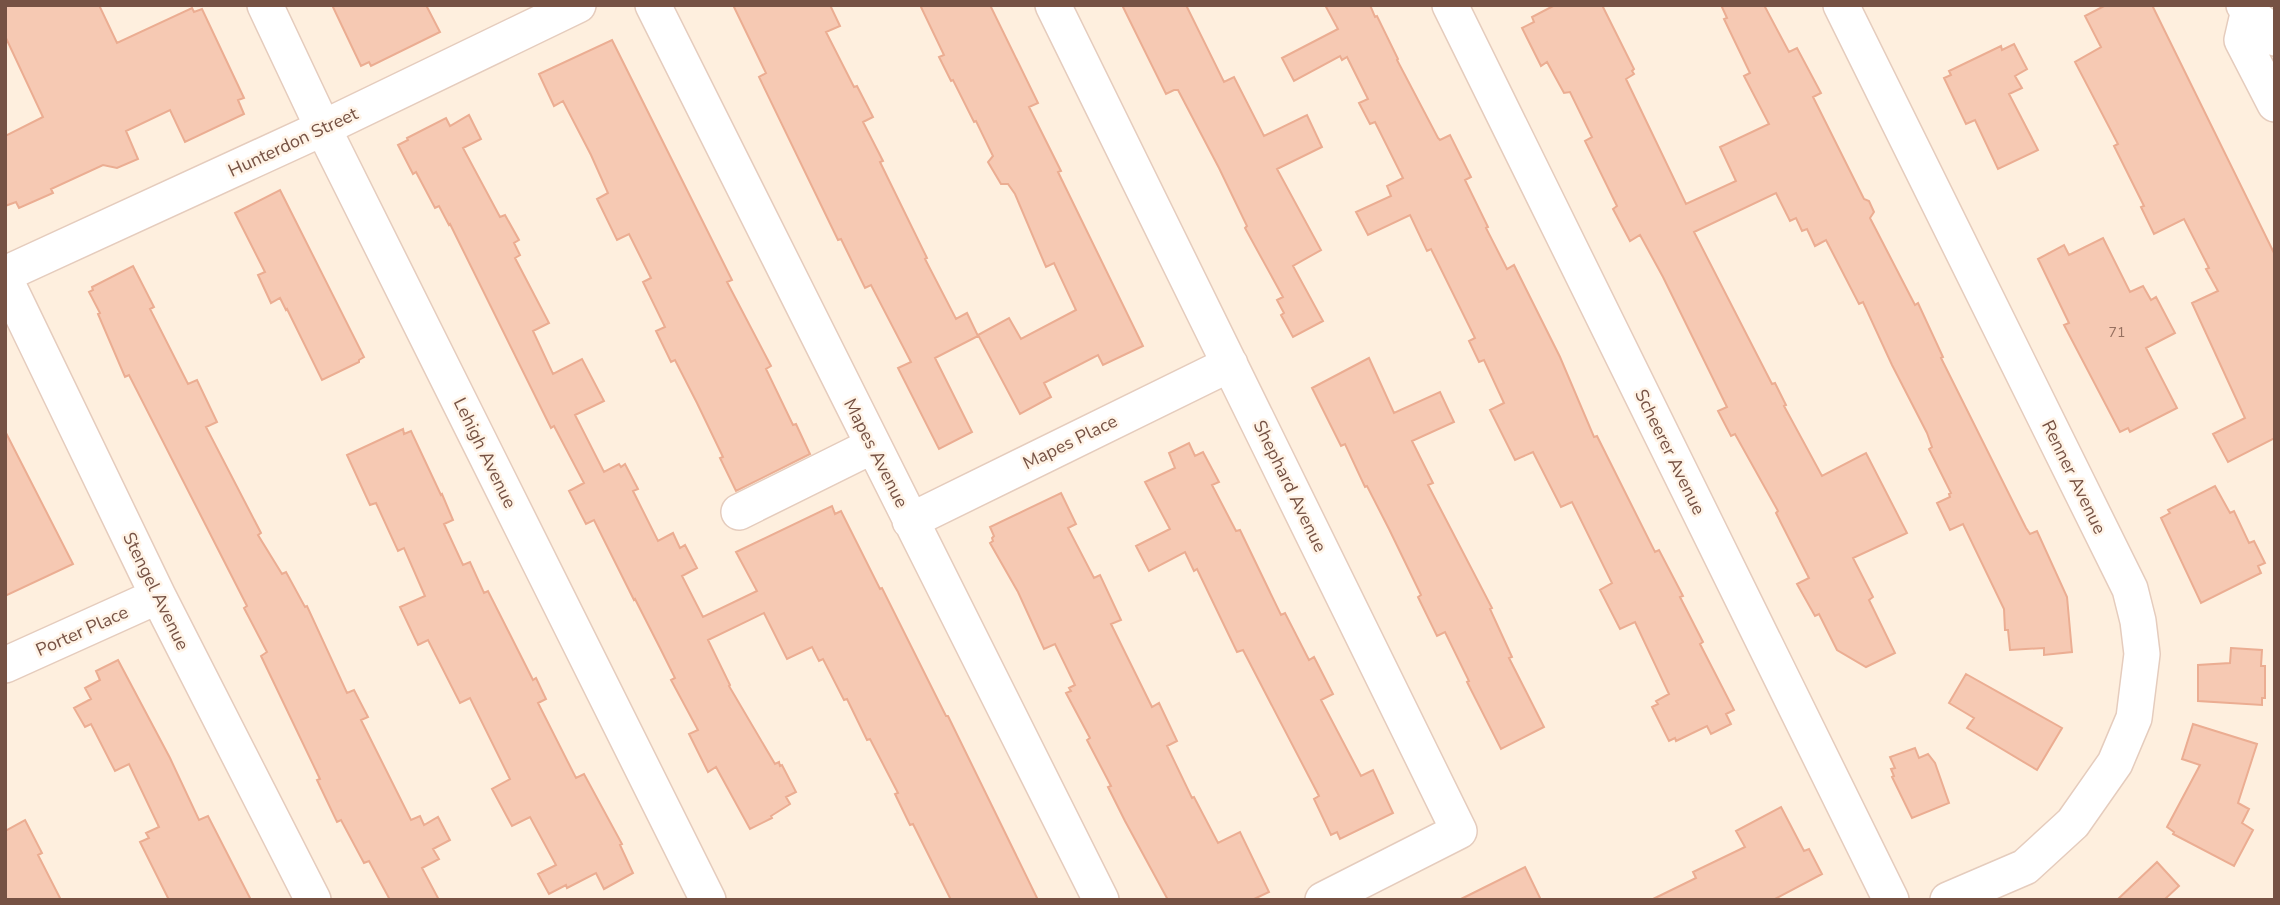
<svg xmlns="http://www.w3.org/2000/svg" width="2280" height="905" viewBox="0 0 2280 905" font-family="'Nunito Sans',sans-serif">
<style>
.building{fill:#f6c9b3;stroke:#ebad92;stroke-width:2}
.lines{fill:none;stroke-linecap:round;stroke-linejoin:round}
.minor-casing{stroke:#e5ccbd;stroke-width:38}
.minor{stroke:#fff;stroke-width:35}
.labels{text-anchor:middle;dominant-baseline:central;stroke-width:5;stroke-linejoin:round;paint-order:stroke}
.number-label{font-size:14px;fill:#967060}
.street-label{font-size:18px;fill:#765244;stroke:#fff3e6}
</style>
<rect width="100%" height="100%" fill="#feefde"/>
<path class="building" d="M5,5H99L117,43L192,8L194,12L202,9L244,98L238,100L244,114L185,142L170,110L126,131L138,159L117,168L103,165L51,189L53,193L19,208L16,202L5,206V136L43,117L5,36Z
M332,5H426L440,32L371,66L369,62L361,66Z
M733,5H830L840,26L826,32L854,87L857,86L873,117L863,122L883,161L880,162L927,258L925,259L956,319L967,313L978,336L935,358L972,432L939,449L898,368L911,362L871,285L865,288L841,239L838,240L759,77L766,73Z
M920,5H990L1038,103L1029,107L1061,171L1058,172L1143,346L1103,365L1098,355L1044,383L1051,397L1020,414L978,335L1009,318L1021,339L1076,310L1054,263L1046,267L1015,194L1008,184H1001L988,162L993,156L976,121L974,122L953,80L951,81L939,57L944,55Z
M1122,5H1186L1224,82L1234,77L1264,136L1307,115L1322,147L1277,169L1321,250L1293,266L1323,321L1293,337L1281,315L1284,313L1277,300L1283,297L1245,228L1247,226L1219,168L1178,90H1174L1166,94Z
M1325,5H1370L1375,17L1377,16L1398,59L1397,60L1438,138L1440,140L1450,135L1471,177L1465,180L1488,227L1486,228L1507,269L1514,265L1560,357L1594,437L1597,436L1655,552L1659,550L1683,596L1680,597L1703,642L1700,644L1734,710L1726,714L1731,724L1711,734L1707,726L1676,741L1675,738L1669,741L1652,707L1658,704L1656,701L1669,694L1635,622L1620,629L1600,590L1612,583L1572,502L1561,507L1533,452L1515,460L1490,410L1504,403L1484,360L1479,362L1469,341L1475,338L1431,249L1427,251L1410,215L1368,235L1356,212L1391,196L1387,186L1403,178L1375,122L1370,124L1359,103L1368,99L1347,57L1342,60L1340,56L1294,81L1282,58L1338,29Z
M1555,5H1602L1634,69L1632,71L1634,74L1626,79L1686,204L1736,181L1720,147L1769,124L1744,76L1750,73L1724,19L1727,18L1721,5H1764L1789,52L1797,48L1821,93L1813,97L1864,199L1869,201L1874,212L1870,218L1915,305L1918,303L1943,357L1941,358L2026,528L2030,534L2037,531L2067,597L2072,652L2044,655V648L2010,650L2008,630H2005L2004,609L1963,524L1950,530L1937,503L1950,497L1949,494L1951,493L1929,449L1932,447L1927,433L1892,365L1863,302L1859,304L1826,240L1815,246L1807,229L1802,231L1796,218L1790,221L1776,193L1694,232L1772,384L1775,383L1786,405L1784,406L1822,476L1866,453L1907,533L1853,558L1873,597L1869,600L1895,653L1866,667L1837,650L1819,614L1815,616L1797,584L1809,578L1776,513L1778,511L1735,434L1731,436L1718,411L1727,407L1663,277L1640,235L1630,241L1613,209L1617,206L1585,141L1592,137L1570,92L1564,93L1547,62L1541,66L1522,28L1534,22L1532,17Z
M2106,5H2152L2275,255V438L2228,462L2213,434L2245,418L2192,303L2218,291L2206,269L2209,268L2184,219L2154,234L2141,207L2144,206L2114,146L2118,144L2075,62L2101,47L2085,16Z
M612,40L732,280L727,282L771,366L766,369L793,425L796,424L810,454L736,491L720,458L723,457L697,403L675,360L671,362L656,331L665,327L643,282L651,278L629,234L617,240L597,199L608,193L591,155L563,101L554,106L539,74Z
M2014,44L2027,69L2015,76L2022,88L2009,94L2038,150L1998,169L1975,120L1966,124L1944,78L1951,75L1949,71L2001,46L2002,50Z
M469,115L481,139L463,148L500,217L505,215L519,240L514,243L520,255L515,258L549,323L533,331L553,374L582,359L604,401L575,415L604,472L619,464L621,467L625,464L638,489L633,491L658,541L673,533L680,548L685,545L697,568L682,576L703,617L757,591L736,552L832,506L835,514L841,511L880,589L882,588L946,716H948L1038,900H951L913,824L910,825L895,794L898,793L870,739L867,740L847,699L844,700L823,659L819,661L812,647L787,659L764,613L708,640L730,685L729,686L775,764L779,762L780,766L782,765L796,792L786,797L790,804L771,816L772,818L750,829L716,767L708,772L689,734L698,730L671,680L675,678L660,648L635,599L634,600L594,520L586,524L569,491L584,483L554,426L551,428L450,224L449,225L439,206L435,208L416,172L413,174L398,145L408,140L407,138L446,118L450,126Z
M280,190L364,357L359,360V362L322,380L287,309L286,310L280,298L271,303L258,275L265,272L235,213Z
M2103,238L2130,292L2143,286L2151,300L2156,297L2175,333L2146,348L2177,408L2130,432L2128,428L2120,432L2064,325L2069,323L2038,259L2064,245L2069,255Z
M133,266L154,307L150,309L188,384L197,380L217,422L206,427L261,533L258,535L282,574L286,572L305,607L307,606L347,693L354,690L368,717L361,720L411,820L420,816L424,825L438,817L450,840L433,849L439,859L422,868L439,900H390L369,861L364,863L341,820L337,822L317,780L320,779L261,656L267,652L244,608L247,606L129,375L125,377L98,314L100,313L89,292L93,290L92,287Z
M1369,358L1394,413L1440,392L1454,422L1412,441L1433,483L1428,485L1492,608L1490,609L1512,657L1509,658L1544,727L1501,749L1467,682L1469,681L1445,632L1437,636L1418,597L1421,595L1389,529L1367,486L1365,487L1345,444L1341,446L1312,388Z
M403,429L404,434L411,431L441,495L442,494L453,520L444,524L463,565L470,562L484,593L488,591L533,680L536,678L546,699L538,703L576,778L584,774L622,844L620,845L633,873L604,889L596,873L567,888L566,885L549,894L538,874L556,865L530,817L512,826L492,789L510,779L470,698L460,703L428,640L418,645L400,607L425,596L404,548L398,551L376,503L370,505L347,455Z
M5,431L73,564L5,596Z
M1189,443L1195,456L1203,452L1219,482L1212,485L1236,531L1240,530L1281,615L1285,613L1309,660L1314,657L1333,694L1321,700L1361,776L1373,770L1393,813L1340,839L1337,832L1331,835L1314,799L1319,796L1243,650L1237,652L1197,569L1194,571L1185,552L1149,571L1136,546L1170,529L1145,482L1175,468L1169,453Z
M2215,486L2230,513L2234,511L2249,543L2254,541L2265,563L2258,566L2261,573L2201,603L2161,518L2170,513L2168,510Z
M1061,493L1076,524L1068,528L1094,578L1100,575L1121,620L1111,624L1152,707L1159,703L1177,741L1167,746L1192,798L1194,797L1218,843L1240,832L1269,892L1252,900H1168L1125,821L1108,787L1111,786L1087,740L1090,738L1066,693L1071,691L1069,688L1075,685L1055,644L1044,649L1018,592L990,543L993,541L992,538L994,536L990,527Z
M2231,648L2262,650L2261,666H2265V698H2262V705L2198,701V665L2230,663Z
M118,660L170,758L199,820L208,816L251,900H169L140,842L149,838L146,833L159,827L129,764L115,771L91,724L85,727L74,708L91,699L85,688L100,680L96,671Z
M1966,674L2062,728L2037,770L1967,728L1974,718L1949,703Z
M2193,724L2257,744L2238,803L2249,809L2242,823L2253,830L2234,866L2173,834L2174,832L2167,827L2200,765L2182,759Z
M1915,748L1919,758L1928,754L1935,763L1949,803L1912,818L1892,777L1894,776L1891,769L1895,768L1890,757Z
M1781,807L1804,851L1809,849L1822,874L1773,900H1651L1696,878L1693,872L1745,847L1736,831Z
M25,820L42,853L38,855L61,900H5V831Z
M2157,862L2179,886L2164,900H2117Z
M1525,867L1541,900H1459Z"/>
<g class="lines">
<g class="minor-casing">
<path id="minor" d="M265,5L323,128L708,900
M653,5L1101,900
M1053,5L1459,831L1323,900
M1450,5L1891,900
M1841,5L2130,589L2138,621L2142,654L2134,718L2115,763L2073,823L2025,867L1948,900
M2244,5C2252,22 2266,20 2275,38
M2248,14L2242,40L2275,104
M5,274L323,128L578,5
M5,279L158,596L313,900
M739,512L872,446
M910,521L1230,364
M5,665L158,596"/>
</g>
<use href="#minor" class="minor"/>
</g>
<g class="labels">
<g class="number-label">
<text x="2117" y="332">71</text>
</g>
<g class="street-label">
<text transform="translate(293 142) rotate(-25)">Hunterdon Street</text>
<text transform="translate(1070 442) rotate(-26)">Mapes Place</text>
<text transform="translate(1670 452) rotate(64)">Scheerer Avenue</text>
<text transform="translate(485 453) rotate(64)">Lehigh Avenue</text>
<text transform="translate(876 453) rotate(63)">Mapes Avenue</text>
<text transform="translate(2074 477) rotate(64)">Renner Avenue</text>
<text transform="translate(1290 486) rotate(64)">Shephard Avenue</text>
<text transform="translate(156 591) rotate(64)">Stengel Avenue</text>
<text transform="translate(82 631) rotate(-24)">Porter Place</text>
</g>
</g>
<rect width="2280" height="905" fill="none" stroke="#765244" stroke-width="14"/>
</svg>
